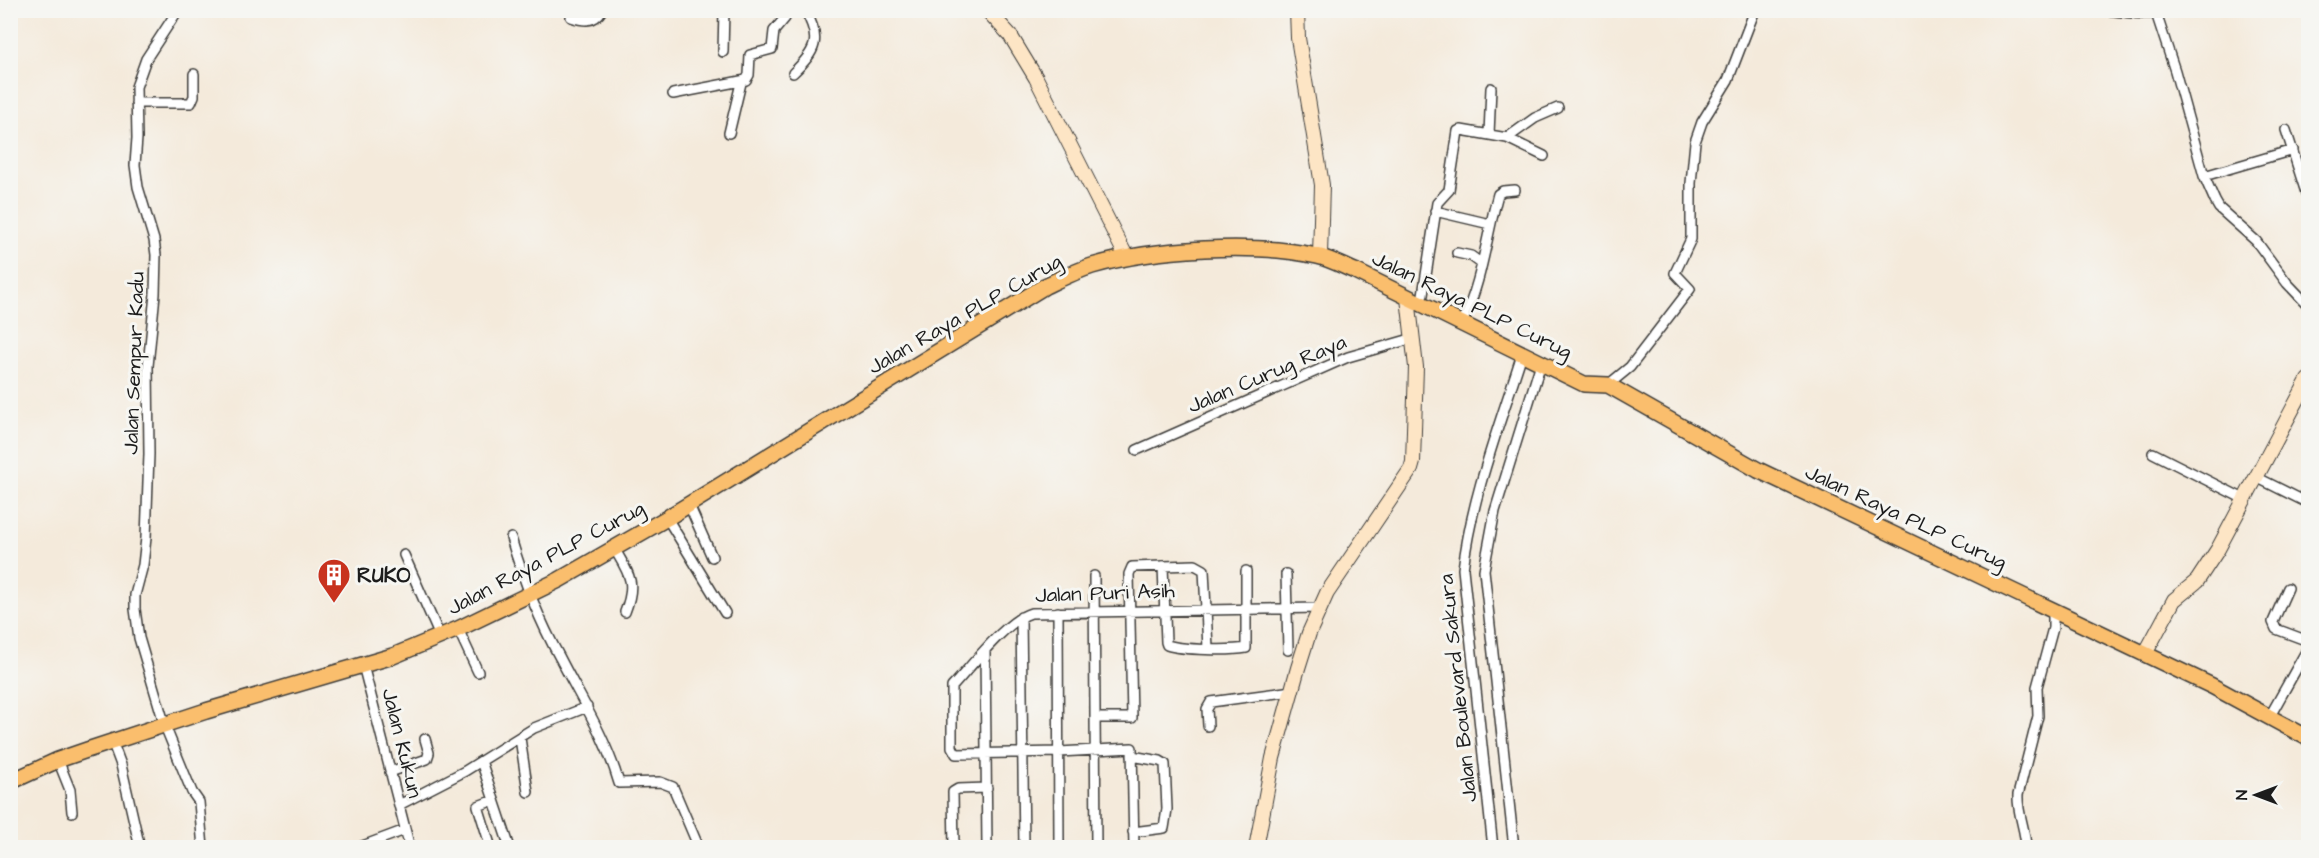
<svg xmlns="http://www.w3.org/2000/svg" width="2319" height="858" viewBox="0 0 2319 858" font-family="'Architects Daughter',sans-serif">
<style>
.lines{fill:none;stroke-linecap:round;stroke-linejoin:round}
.street-casing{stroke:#3c3b39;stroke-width:12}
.secondary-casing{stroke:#3c3b39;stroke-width:16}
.primary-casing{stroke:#3c3b39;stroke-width:18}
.street{stroke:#fff;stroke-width:9}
.secondary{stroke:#fde5c5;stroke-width:14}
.primary{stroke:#fabe6d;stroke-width:15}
.labels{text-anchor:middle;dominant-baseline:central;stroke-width:6;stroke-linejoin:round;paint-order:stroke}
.street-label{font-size:21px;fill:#1c1c1c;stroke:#f6f6f2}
.poi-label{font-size:21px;font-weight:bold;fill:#1c1c1c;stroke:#f6f6f2;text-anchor:start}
</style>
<rect width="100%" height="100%" fill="#f6f6f2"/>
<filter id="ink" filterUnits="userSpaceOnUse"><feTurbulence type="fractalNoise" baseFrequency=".0167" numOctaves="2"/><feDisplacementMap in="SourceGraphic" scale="12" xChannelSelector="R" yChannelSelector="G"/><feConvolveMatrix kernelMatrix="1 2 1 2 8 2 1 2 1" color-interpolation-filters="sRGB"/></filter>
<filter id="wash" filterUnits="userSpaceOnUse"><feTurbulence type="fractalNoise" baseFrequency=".008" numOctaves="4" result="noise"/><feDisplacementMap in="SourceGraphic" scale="24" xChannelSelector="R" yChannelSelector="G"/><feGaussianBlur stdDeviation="1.35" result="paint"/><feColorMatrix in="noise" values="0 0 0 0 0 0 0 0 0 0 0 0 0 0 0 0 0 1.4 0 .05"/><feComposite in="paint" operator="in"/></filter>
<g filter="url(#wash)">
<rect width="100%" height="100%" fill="#f4eadb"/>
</g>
<g filter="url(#ink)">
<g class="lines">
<g class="street-casing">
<path id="street" d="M178,10L146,59L136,87L137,138L135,165L138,187L154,240L156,255L155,294L148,366L149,454L146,538L143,565L135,595V609L139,638L165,726L192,792L199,802L203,848
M2106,10C2130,13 2152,16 2176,10
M2155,10L2175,71L2204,176L2215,201L2219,208L2256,241L2287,283L2308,305
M571,17C584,21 594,23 602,10
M723,52L724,10
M793,73C816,51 822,40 805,10
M673,94L746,80L749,75L750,55L772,49L774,31L785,18L788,10
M136,103H191L194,96V74
M2286,130L2308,199
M729,133L741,83
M1489,134L1491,88
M1507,138L1535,118L1558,108
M2204,176L2293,150
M1435,211L1490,224
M1457,253L1471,256L1482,264
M1418,302L1423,295L1437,203L1449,190L1458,131L1461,130L1507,138L1544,156
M1462,323C1482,282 1486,238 1498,194L1503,191L1515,190
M1608,385L1630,367L1690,289L1675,273L1691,239V183L1695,142L1702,122L1728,80L1755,10
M1137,450L1348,357L1414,338
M2153,453L2244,499
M2256,477L2308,503
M689,505L712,557
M667,518L725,613
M511,538C523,579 539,620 560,658C581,699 606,738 619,783L660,782L673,787L699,848
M614,548C629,574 637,582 625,612
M404,555L438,632L437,638
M1163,566L1166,642L1167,645C1182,650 1230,651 1246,648V571
M1286,574L1288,650
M1094,576L1096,848
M2288,588L2273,622L2276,629L2308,641
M1058,612L1059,848
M1021,617L1024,848
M458,629L478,672
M985,651L987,848
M363,665L410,848
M2270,716L2308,648
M1095,718H1132L1129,574L1132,567L1195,565L1204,570L1208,648
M1208,726L1207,709L1211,702L1292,691
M520,738L528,792
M112,741L121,765L140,848
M1132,756L1160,761L1165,764L1167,809L1164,828L1133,832
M58,760L70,790L72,812
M481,761L510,848
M390,772L427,759L429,753L425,739
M399,805L465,771L534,728L587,707
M357,848L405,830
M491,848L478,806L494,800
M954,848L953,792L958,789L987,788
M1134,848L1132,748L1059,752L956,754L952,747V687C970,668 1006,620 1031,613L1319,608
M1493,848L1463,569C1472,495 1500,424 1522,354
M1514,848L1484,570L1495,511L1541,363
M2026,848C2026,830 2017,813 2018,795L2038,716L2037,687L2053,628V612"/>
</g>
<g class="secondary-casing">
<path id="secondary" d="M987,10L1010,35L1036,78L1127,258
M1297,10L1298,38L1322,185L1320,256
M2145,654L2174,600L2197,581L2218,549L2308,380
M1256,848L1273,758L1298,668L1309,633L1327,593L1411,469L1413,462L1416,367L1408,298"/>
</g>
<g class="primary-casing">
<path id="primary" d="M10,782L58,760L87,750L206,711L393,656L458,629L559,580L667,518L1045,286C1060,279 1076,271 1092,266C1154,248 1254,242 1317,256C1330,259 1343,266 1355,271L1584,384L1608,385L1758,470L2212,686L2308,738"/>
</g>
<use href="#street" class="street"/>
<use href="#secondary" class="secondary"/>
<use href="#primary" class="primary"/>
</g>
</g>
<defs>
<g id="building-pin" transform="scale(1.725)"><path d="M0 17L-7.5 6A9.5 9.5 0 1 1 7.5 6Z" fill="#c8321e" stroke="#f6f6f2"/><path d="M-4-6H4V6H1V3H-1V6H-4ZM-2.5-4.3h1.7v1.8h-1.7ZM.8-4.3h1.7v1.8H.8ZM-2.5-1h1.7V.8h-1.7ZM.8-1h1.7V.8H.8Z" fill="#fff"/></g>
</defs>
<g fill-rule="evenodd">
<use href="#building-pin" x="334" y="575"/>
</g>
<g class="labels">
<g class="street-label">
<text transform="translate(1472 305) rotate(26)">Jalan Raya PLP Curug</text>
<text transform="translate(965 314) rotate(-30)">Jalan Raya PLP Curug</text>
<text transform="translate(134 363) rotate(-88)">Jalan Sempur Kadu</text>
<text transform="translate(1267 374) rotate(-23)">Jalan Curug Raya</text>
<text transform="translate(1906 517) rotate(25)">Jalan Raya PLP Curug</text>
<text transform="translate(546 558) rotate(-28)">Jalan Raya PLP Curug</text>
<text transform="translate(1105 593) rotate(-2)">Jalan Puri Asih</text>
<text transform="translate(1458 688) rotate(-96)">Jalan Boulevard Sakura</text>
<text transform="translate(402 743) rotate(76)">Jalan Kukun</text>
</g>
<g class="poi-label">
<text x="357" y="575">RUKO</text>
</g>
</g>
<rect width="2319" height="858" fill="none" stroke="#f6f6f2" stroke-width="36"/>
<g transform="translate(2256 795) rotate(270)" stroke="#f6f6f2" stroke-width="4.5" paint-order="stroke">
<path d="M0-4.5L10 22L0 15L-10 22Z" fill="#1c1c1c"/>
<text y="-9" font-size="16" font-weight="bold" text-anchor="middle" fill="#1c1c1c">N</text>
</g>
</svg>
